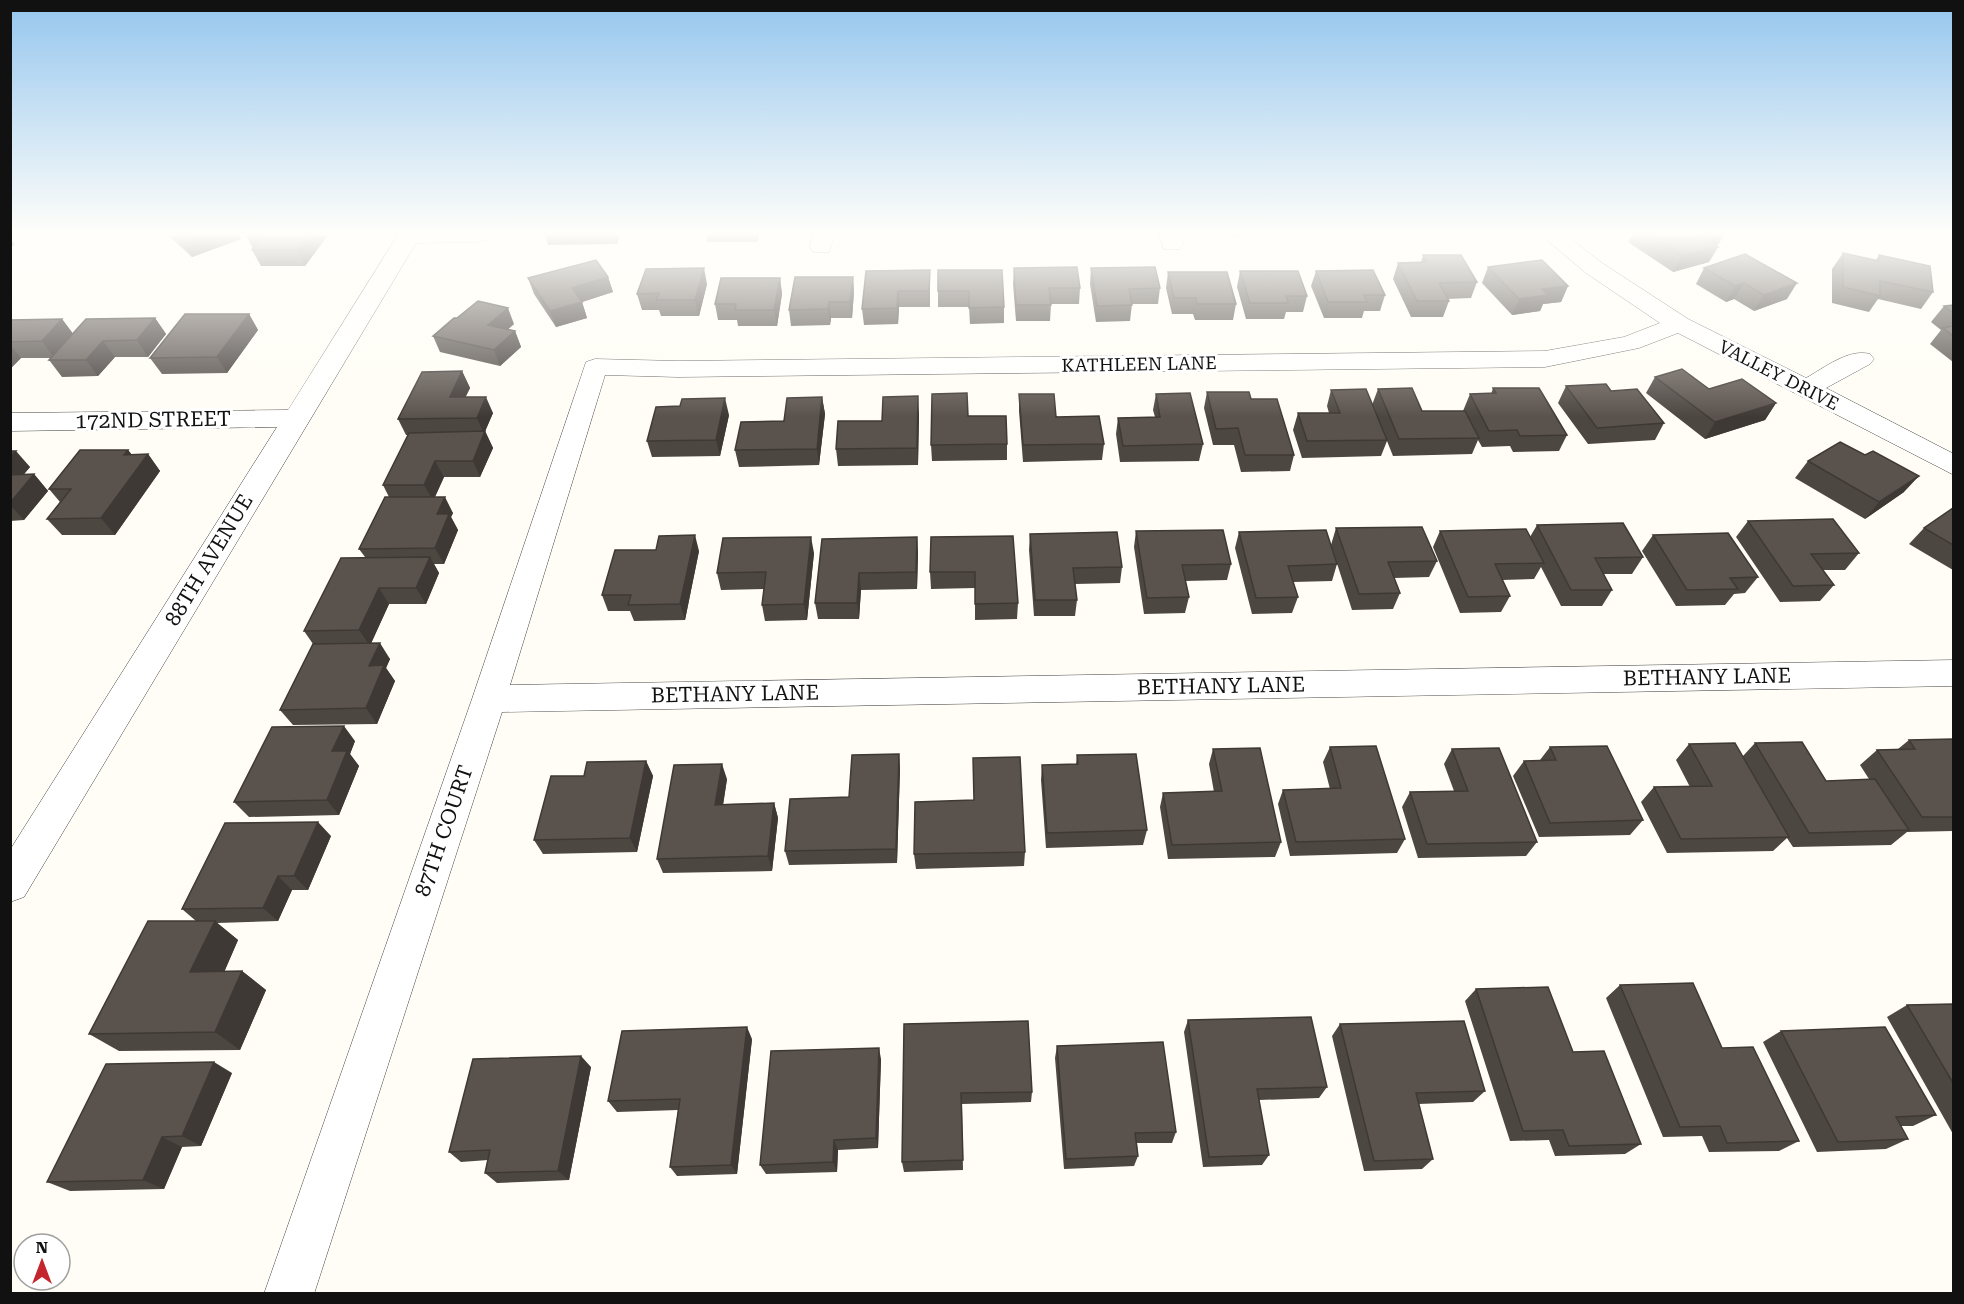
<svg xmlns="http://www.w3.org/2000/svg" width="1964" height="1304" viewBox="0 0 1964 1304" font-family="'Roboto Serif',serif">
<style>
.lines{fill:none;stroke-linecap:round;stroke-linejoin:round}
.minor-casing{stroke:#444;stroke-width:1}
.minor{fill:#fff;fill-rule:evenodd}
.wall{fill:#4d4742}
.shaded-wall{fill:#3f3936}
.building{fill:#5a524d;stroke:#3f3936;stroke-width:1.5}
.labels{text-anchor:middle;dominant-baseline:central;stroke-width:6;stroke-linejoin:round;paint-order:stroke}
.far-street-label{font-size:18px;fill:#111;stroke:#fff}
.street-label{font-size:21px;fill:#111;stroke:#fff}
</style>
<rect width="100%" height="100%" fill="#fffdf5"/>
<g class="lines">
<g class="minor-casing">
<path id="minor" d="M398,235H489L486,240L478,242L416,243L24,897L10,902V850L277,427L10,431V413L288,410Z
M812,235H834L829,252H813L810,247Z
M1159,235H1181L1183,244L1180,249H1164Z
M1541,235H1566L1602,263L1688,319L1806,378C1824,368 1849,348 1870,354L1874,359L1870,364L1826,388L1954,454V475L1678,333L1639,348L1545,367L678,377L605,375L510,685L1954,660V686L502,712L314,1294H264L472,699L586,362L595,359L678,361L1545,351L1624,337L1660,323L1586,273Z"/>
</g>
<use href="#minor" class="minor"/>
</g>
<path class="wall" d="M168,235H239L241,239L192,257Z
M328,235L305,266H261L252,250L253,249L247,237Z
M545,235H620L617,244L548,245Z
M706,235H759L757,242H707Z
M1227,235H1280L1227,236Z
M1632,235H1724L1718,245L1716,246L1718,247L1709,262L1673,272L1628,242Z
M1843,253L1876,260L1879,255L1933,292L1921,309L1878,299L1869,312L1832,303V269Z
M1423,255L1477,282L1471,298L1447,299L1449,301L1443,317H1411L1393,279L1398,263L1421,262Z
M1488,267L1568,286L1561,302L1543,304L1540,311L1512,315L1482,283Z
M1014,268L1080,288L1079,304H1051L1050,321H1016L1013,284Z
M1091,268L1160,288L1158,304H1132L1130,321L1096,322L1090,284Z
M1704,268L1787,299L1754,311L1734,299L1726,302L1696,284Z
M938,270L1004,307V323L970,324L969,307H938Z
M866,271L930,286V307H899L898,324L864,325L862,309Z
M1240,271L1307,296L1303,312H1286L1284,319H1246L1237,287Z
M1316,271L1385,295L1380,311H1364L1362,318H1324L1311,286Z
M1168,272L1236,304L1233,320H1195L1193,314H1172L1166,288Z
M608,277L613,292L582,302L587,318L556,327L534,294L528,278Z
M853,277L854,292L852,318H831L830,325L791,326L789,310Z
M780,278L782,294L777,326H738L737,320H718L715,304Z
M707,284L699,316H661L659,310H642L637,294Z
M1953,305V362L1930,344L1941,330L1931,322L1944,306Z
M249,314L258,330L227,373L162,374L150,358Z
M155,318L166,334L148,357H115L98,376L62,377L49,360L51,358H21L10,369V320L62,319L73,334Z
M514,324L508,329L515,331L521,347L500,366L440,352L433,336Z
M462,371L470,388L465,397L493,413L485,431L493,448L480,477H444L435,497L453,513L451,517L458,530L444,564H434L439,573L426,604H389L371,643L390,659L386,668L395,681L377,724L293,725L280,710L313,644L304,631L365,557L359,549L389,497L383,485L408,435H406L398,419Z
M1655,377L1776,403L1765,420L1705,439L1646,393Z
M1566,386L1611,391L1664,423L1655,440L1588,444L1558,403Z
M1493,388L1567,435L1559,451L1513,452L1510,446L1482,447L1478,440L1472,454L1393,456L1387,441L1381,456L1302,458L1293,430L1298,413H1329L1327,406L1331,390L1372,405L1378,389L1422,411H1463L1470,394H1491Z
M1207,392L1251,399L1294,455L1290,471L1241,472L1234,445H1213L1204,408Z
M1019,394L1104,444L1102,460L1023,462L1019,411Z
M1156,394L1203,444L1199,461L1120,462L1116,434L1118,418L1155,417L1153,410Z
M822,397L825,414L819,465L739,467L735,450Z
M919,413L918,465L838,466L836,449Z
M729,415L720,456L652,457L647,441Z
M1007,444V460L932,461L931,445Z
M128,450L132,455L148,454L160,471L115,535H62L47,519L60,502L49,489Z
M10,451L30,467L24,474H34L48,491L24,520L10,521Z
M1865,455L1904,492L1865,519L1795,478L1808,461Z
M1953,508V570L1909,544L1924,528Z
M1748,521L1859,553L1845,570H1823L1834,585L1820,601L1780,602L1736,537Z
M1537,525L1643,557L1632,574H1603L1612,590L1602,606H1561L1541,567L1534,579L1502,580L1510,596L1501,612L1460,613L1433,547L1440,531L1530,537Z
M1336,528L1437,561L1429,577L1394,578L1400,593L1393,609L1352,610L1331,545Z
M1136,531L1231,564L1227,580L1185,581L1189,597L1185,613L1144,614L1134,547Z
M1239,532L1337,564L1332,581L1293,582L1298,597L1292,613L1252,614L1235,548Z
M1030,534L1122,567L1120,583L1075,584L1077,600L1075,616H1034L1029,550Z
M1653,535L1758,577L1745,593L1734,594L1725,605L1676,606L1642,551Z
M917,537L918,554L917,589L861,590L859,619H818L815,603L822,539Z
M931,537L1018,603L1017,619L975,620V588L931,589L930,572Z
M699,551L685,620L634,621L630,611H608L602,595Z
M814,553L807,620L765,621L762,605L764,589L721,590L717,573Z
M1953,739V831L1907,832L1891,845L1793,847L1787,838L1773,851L1667,853L1641,802L1654,787H1690L1676,760L1689,744L1743,756L1755,743L1826,781L1869,779L1860,765L1877,750L1898,749L1909,740Z
M355,741L350,754L359,766L339,815L249,817L234,802Z
M1330,747L1405,839L1397,853L1290,856L1278,804L1283,790L1330,789L1323,762Z
M1550,747L1643,820L1630,835L1539,837L1513,776L1524,761L1540,760Z
M1213,749L1281,842L1275,857L1168,859L1160,807L1163,793L1214,792L1209,764Z
M1452,749L1537,842L1526,856L1418,858L1402,807L1410,792L1454,791L1444,764Z
M899,754L900,769L897,863L789,865L785,851Z
M1077,755L1147,830L1143,845L1046,848L1041,780L1042,765L1076,764Z
M646,761L653,776L637,852L543,854L534,840L584,776Z
M727,779L723,804L774,803L778,818L772,871L663,873L657,859Z
M331,836L308,890H292L278,921L217,923L238,940L224,972L242,971L266,990L240,1050L119,1051L89,1034L196,921L182,909Z
M1025,852L1024,866L916,869L914,854Z
M1620,985L1722,1048L1799,1141L1779,1151L1709,1152L1702,1136L1663,1137L1606,998Z
M1476,989L1573,1052L1641,1144L1625,1154L1555,1156L1549,1140L1510,1141L1465,1001Z
M1953,1004V1134L1887,1017L1907,1005Z
M1188,1020L1327,1087L1319,1098L1259,1100L1269,1155L1262,1165L1203,1167L1184,1032Z
M904,1024L1032,1092L1031,1102L962,1104L963,1170L904,1172L902,1162Z
M1340,1024L1485,1091L1473,1102L1418,1104L1433,1159L1422,1169L1364,1171L1332,1036Z
M1781,1031L1936,1115L1913,1126H1901L1908,1139L1886,1149L1817,1152L1763,1042Z
M752,1039L737,1174L677,1176L670,1167L678,1110L617,1112L608,1101Z
M1057,1046L1176,1132L1172,1143H1137L1138,1156L1134,1166L1064,1169L1055,1058Z
M881,1059L878,1148L838,1150L837,1172L766,1174L760,1165Z
M591,1067L569,1180L497,1183L485,1173L488,1160L461,1162L449,1152Z
M232,1073L201,1146L182,1147L164,1189L70,1191L47,1182Z"/>
<path class="shaded-wall" d="M202,235H239L241,239L192,257L183,242Z
M308,235H328L305,266L297,250Z
M614,235H620L617,244Z
M756,235H759L757,242Z
M1707,235H1724L1718,245L1692,252L1701,236Z
M10,238L15,245L10,247Z
M1718,247L1709,262L1673,272L1682,256Z
M704,268L707,284L699,316L695,300Z
M930,270V307L929,291Z
M608,277L613,292L582,302L587,318L556,327L550,311L572,288Z
M853,277L854,292L852,318L850,302Z
M780,278L782,294L777,326L774,310Z
M1744,283L1734,299L1726,302L1735,286Z
M1797,283L1787,299L1754,311L1764,295Z
M1568,286L1561,302L1543,304L1540,311L1512,315L1519,299L1542,289Z
M898,291L899,307L898,324L897,308Z
M829,302L831,318L830,325L828,309Z
M508,308L514,324L495,341L488,325Z
M249,314L258,330L227,373L217,357Z
M155,318L166,334L148,357L137,340Z
M62,319L74,335L54,358L42,341Z
M515,331L521,347L500,366L494,350Z
M103,341L115,357L98,376L86,360Z
M10,345L21,358L10,369Z
M462,371L470,388L458,413L450,397Z
M918,396L919,413L918,465L917,448Z
M486,397L493,413L484,434L477,418Z
M822,397L825,414L819,465L817,449Z
M725,398L729,415L720,456L716,440Z
M1776,403L1765,420L1705,439L1715,422Z
M485,431L493,448L480,477L473,461Z
M128,450L140,465L148,454L160,471L115,535L101,518L124,455Z
M16,451L30,467L10,491V457Z
M435,461L444,477L433,501L424,485Z
M34,474L48,491L24,520L10,505V503Z
M1919,476L1904,492L1865,519L1879,502Z
M445,497L453,513L451,517L458,530L444,564L435,548L437,514Z
M695,535L699,551L685,620L680,604Z
M811,537L814,553L807,620L804,604Z
M917,537L918,554L917,589L916,572Z
M430,557L439,573L426,604L416,588Z
M859,573L861,590L859,619L857,603Z
M379,588L389,604L370,646L359,630Z
M380,643L390,659L386,668L395,681L377,724L366,708L369,666Z
M344,726L355,741L350,754L359,766L339,815L327,800L332,751Z
M899,754L900,769L897,863L896,849Z
M646,761L653,776L637,852L630,838Z
M722,764L727,779L721,819L715,805Z
M774,803L778,818L772,871L768,856Z
M318,822L331,836L308,890L294,876Z
M278,876L292,890L278,921L263,908Z
M215,921L238,940L216,991L190,972Z
M242,971L266,990L240,1050L215,1032Z
M747,1027L752,1039L737,1174L731,1165Z
M879,1048L881,1059L878,1148L876,1138Z
M581,1056L591,1067L569,1180L558,1171Z
M214,1062L232,1073L201,1146L182,1136Z
M162,1137L182,1147L164,1189L143,1180Z
M834,1140L838,1150L837,1172L833,1162Z"/>
<path class="building" d="M175,235H202L183,242Z
M249,235H308L297,250H252L262,237H247Z
M1649,235H1707L1701,236L1718,247L1682,256Z
M1843,253L1879,261V255L1930,266L1933,292L1880,281V296L1843,287Z
M1745,254L1797,283L1764,295L1744,283L1735,286L1704,268Z
M1423,255H1461L1477,282L1439,283L1449,301H1417L1398,263L1427,262Z
M596,260L608,277L572,288L582,302L550,311L528,278Z
M1542,260L1568,286L1542,289L1548,295L1519,299L1488,267Z
M1077,267L1080,288H1049L1051,305H1016L1014,268Z
M1155,267L1160,288L1129,289L1132,305L1097,306L1091,268Z
M704,268L695,300H656L659,293L637,294L646,269Z
M930,270L929,291H898L897,308L862,309L866,271Z
M938,270H1002L1004,307L969,308V291H938Z
M1373,270L1385,295H1364L1367,302H1328L1316,271Z
M1240,271H1298L1307,296H1286L1288,303H1250Z
M1168,272H1227L1236,304H1197L1196,298H1174Z
M795,277H853L850,302H829L828,309L789,310Z
M721,278H780L774,310H735L736,304H715Z
M478,301L508,308L488,325L515,331L494,350L433,336L454,318H457Z
M1953,305V313L1944,306Z
M185,314H249L217,357L150,358Z
M155,318L137,340L103,341L86,360H49L86,319Z
M62,319L42,341L10,342V320Z
M1953,326V336L1943,328Z
M1682,369L1709,389L1742,379L1776,403L1715,422L1655,377Z
M462,371L450,397H486L477,418L398,419L422,372Z
M1606,384L1611,391L1637,389L1664,423L1597,428L1566,386Z
M1412,388L1422,411H1465L1479,438L1399,439L1378,389Z
M1493,388H1539L1567,435L1520,436L1517,430L1489,431L1470,394L1496,393Z
M1366,389L1387,440L1307,441L1298,413H1340L1331,390Z
M1207,392H1249L1251,399H1277L1294,455H1245L1238,428L1216,429Z
M967,393L968,416H1006L1007,444L931,445L932,394Z
M1190,393L1203,444L1123,446L1118,418L1160,417L1156,394Z
M1019,394H1054L1056,417L1099,416L1104,444L1023,445Z
M918,396L917,448L836,449L838,421H882L883,397Z
M822,397L817,449L735,450L741,422L784,421L787,398Z
M725,398L716,440L647,441L656,407L680,406L682,399Z
M485,431L473,461H435L424,485H383L409,433Z
M1840,442L1865,455L1873,451L1919,476L1879,502L1808,461Z
M80,450H128L124,455L148,454L101,518L47,519L71,489H49Z
M10,451H16L10,457Z
M34,474L10,503V475Z
M385,497H445L437,514H449L435,548L359,549Z
M1953,508V545L1924,528Z
M1833,519L1859,553L1811,554L1834,585L1793,586L1748,521Z
M1623,523L1643,557L1595,558L1612,590H1571L1537,525Z
M1422,527L1437,561L1388,562L1400,593L1359,594L1336,528Z
M1526,529L1544,563L1495,564L1510,596L1468,597L1440,531Z
M1223,530L1231,564L1182,565L1189,597L1147,598L1136,531Z
M1326,530L1337,564L1288,566L1298,597L1256,598L1239,532Z
M1117,532L1122,567L1073,568L1077,600H1035L1030,534Z
M1728,533L1758,577L1730,578L1738,589L1687,590L1653,535Z
M695,535L680,604L628,605L631,595H602L615,550H656L659,536Z
M1013,536L1018,603L975,604V572H930L931,537Z
M811,537L804,604L762,605L766,572L717,573L723,538Z
M917,537L916,572L859,573L857,603H815L822,539Z
M430,557L416,588H379L359,630L304,631L341,558Z
M380,643L369,666L384,665L366,708L280,710L313,644Z
M344,726L332,751H347L327,800L234,802L272,727Z
M1953,739V817H1922L1877,750L1915,749L1909,740Z
M1802,742L1826,781L1875,779L1909,830L1809,833L1755,743Z
M1735,743L1789,837L1681,839L1654,787L1712,786L1689,744Z
M1376,746L1405,839L1296,842L1283,790L1341,788L1330,747Z
M1607,746L1643,820L1550,823L1524,761L1556,760L1550,747Z
M1260,748L1281,842L1172,845L1163,793L1222,791L1213,749Z
M1499,748L1537,842L1427,844L1410,792L1468,791L1452,749Z
M899,754L896,849L785,851L790,799L849,797L852,755Z
M1136,754L1147,830L1047,833L1042,765L1078,764L1077,755Z
M1020,757L1025,852L914,854L915,802L974,800L973,758Z
M646,761L630,838L534,840L551,776H584L587,762Z
M722,764L715,805L774,803L768,856L657,859L674,765Z
M318,822L294,876H278L263,908L182,909L225,823Z
M148,921H215L190,972L242,971L215,1032L89,1034Z
M1693,983L1722,1048L1753,1047L1799,1141L1727,1143L1720,1126L1680,1127L1620,985Z
M1548,987L1573,1052L1604,1051L1641,1144L1569,1146L1563,1130L1523,1131L1476,989Z
M1953,1004V1083L1907,1005Z
M1311,1017L1327,1087L1257,1089L1269,1155L1209,1157L1188,1020Z
M1028,1021L1032,1092L961,1093L963,1160L902,1162L904,1024Z
M1464,1021L1485,1091L1416,1093L1433,1159L1374,1161L1340,1024Z
M747,1027L731,1165L670,1167L680,1099L608,1101L622,1031Z
M1885,1027L1936,1115L1896,1117L1908,1139L1838,1142L1781,1031Z
M1163,1042L1176,1132L1135,1133L1138,1156L1066,1159L1057,1046Z
M879,1048L876,1138L834,1140L833,1162L760,1165L771,1051Z
M581,1056L558,1171L485,1173L490,1150L449,1152L473,1059Z
M214,1062L182,1136L162,1137L143,1180L47,1182L106,1064Z"/>
<linearGradient id="sky" x2="0" y2="1"><stop stop-color="#95c6ee"/><stop offset="0.56" stop-color="#fffefa"/><stop offset="1" stop-color="#fffefa" stop-opacity="0"/></linearGradient>
<rect width="1964" height="417" fill="url(#sky)"/>
<g class="labels">
<g class="far-street-label">
<text transform="translate(1139 364) rotate(-1)">KATHLEEN LANE</text>
<text transform="translate(1779 375) rotate(27)">VALLEY DRIVE</text>
</g>
<g class="street-label">
<text transform="translate(153 420) rotate(-1)">172ND STREET</text>
<text transform="translate(209 560) rotate(-59)">88TH AVENUE</text>
<text transform="translate(1707 677) rotate(-1)">BETHANY LANE</text>
<text transform="translate(1221 686) rotate(-1)">BETHANY LANE</text>
<text transform="translate(735 694) rotate(-1)">BETHANY LANE</text>
<text transform="translate(444 831) rotate(-71)">87TH COURT</text>
</g>
</g>
<rect width="1964" height="1304" fill="none" stroke="#111111" stroke-width="24"/>
<g transform="translate(42 1262)"><circle r="28" fill="#ffffff" stroke="#a0a0a0" stroke-width="1.5"/>
<path d="M0-4.5L10 22L0 15L-10 22Z" fill="#c4262e"/>
<text y="-9" font-size="16" font-weight="bold" text-anchor="middle" fill="#111111">N</text>
</g>
</svg>
